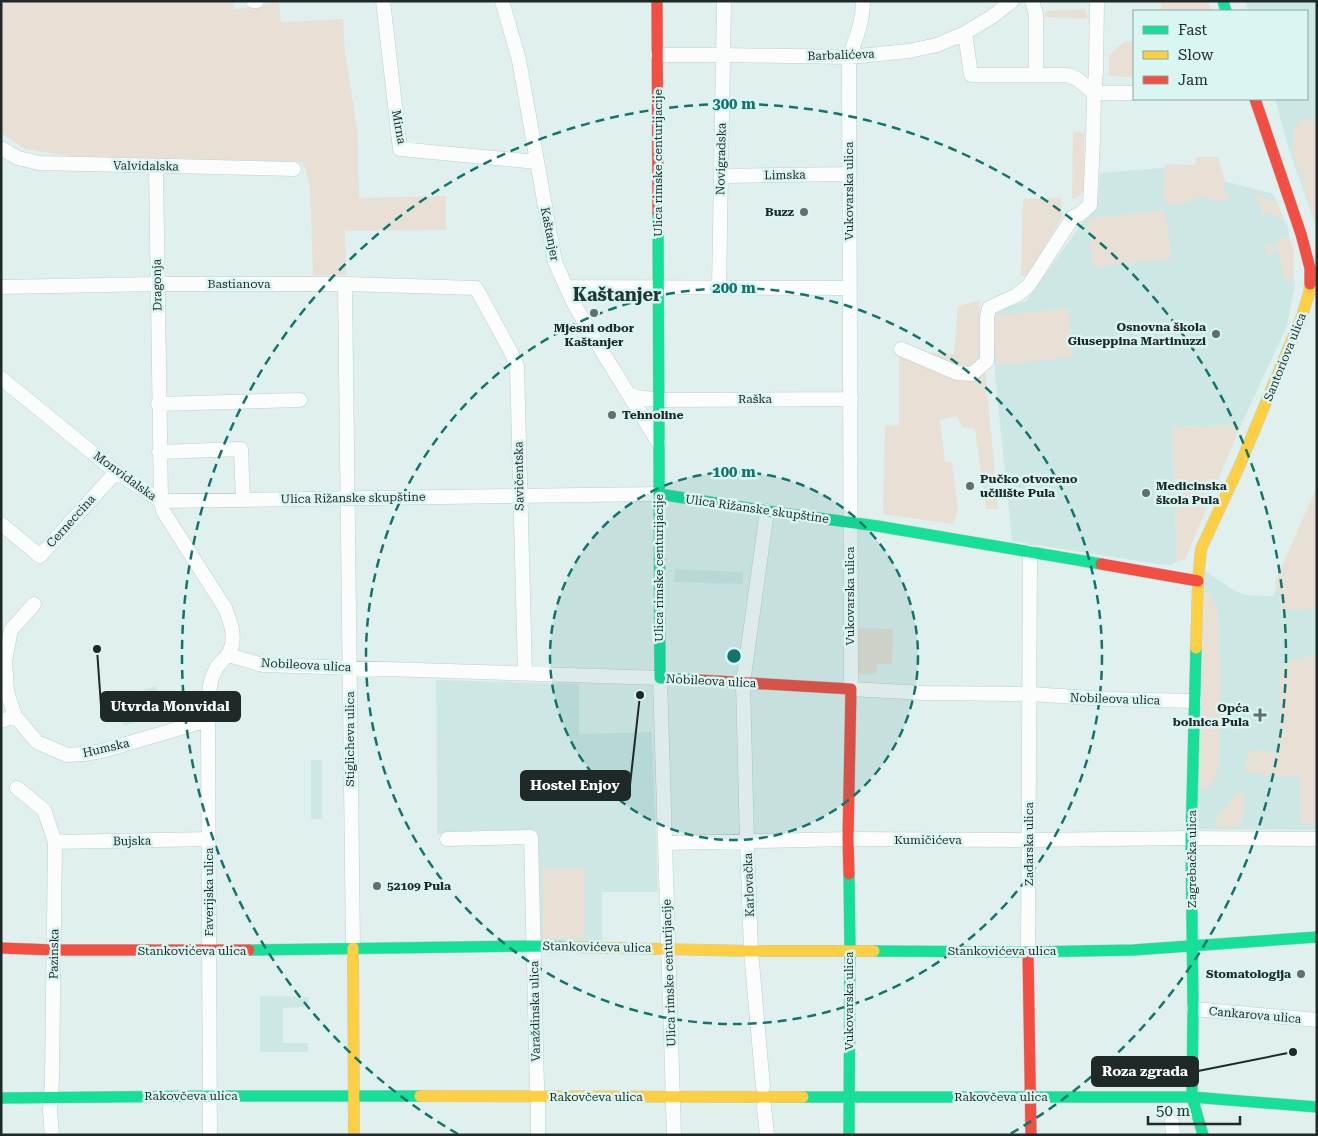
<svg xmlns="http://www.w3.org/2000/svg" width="1318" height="1136" viewBox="0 0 1318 1136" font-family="'Roboto Serif',serif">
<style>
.built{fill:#cde8e4}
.green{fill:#e8e0d5}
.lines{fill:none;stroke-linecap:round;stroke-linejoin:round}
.street-casing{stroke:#c0cccb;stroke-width:15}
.fast-casing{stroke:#c0cccb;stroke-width:12}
.slow-casing{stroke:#c0cccb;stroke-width:12}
.jam-casing{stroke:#c0cccb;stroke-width:12}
.street{stroke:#fafdfc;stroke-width:14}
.fast{stroke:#16e098;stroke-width:11}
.slow{stroke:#ffcf43;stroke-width:11}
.jam{stroke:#f24e42;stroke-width:11}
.ring{fill:none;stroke:#0f766e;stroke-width:2.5;stroke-dasharray:9 6}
.poi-dot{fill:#636f6d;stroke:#daf6f2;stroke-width:2}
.labels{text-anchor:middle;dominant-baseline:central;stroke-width:5;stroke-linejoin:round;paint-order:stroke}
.street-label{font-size:12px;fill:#1f2928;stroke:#daf6f2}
.poi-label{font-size:12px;font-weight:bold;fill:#1f2928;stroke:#daf6f2;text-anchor:end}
.district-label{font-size:18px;font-weight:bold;fill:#1f3633;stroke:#daf6f2}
.centre{fill:#0f766e;stroke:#daf6f2;stroke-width:2.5}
.ring-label{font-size:15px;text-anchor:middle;font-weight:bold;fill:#0f766e;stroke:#daf6f2;stroke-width:5;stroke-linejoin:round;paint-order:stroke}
.leader{fill:none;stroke:#1f2928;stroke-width:2}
.callout-dot{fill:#1f2928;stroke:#daf6f2;stroke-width:2}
.callout{fill:#1f2928;stroke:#1f2928;stroke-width:2}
.callout-label{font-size:14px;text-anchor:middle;font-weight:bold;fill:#fff}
</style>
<rect width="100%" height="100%" fill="#e0f0ee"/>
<path class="built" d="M1245,1H1317V229L1289,149L1275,99H1307V11H1248Z
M1172,167L1273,194L1288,228L1295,285L1287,326L1241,425L1172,427L1177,561L1172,565H1164L1012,541L995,374L991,312L1026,301L1098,201L1100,173Z
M1317,488V830L1197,829L1205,571L1233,590L1245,595L1273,596Z
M675,569L743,572V584L674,582Z
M436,680L579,684V734L652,732L658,892H602V942H539L538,834H437Z
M156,686L165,712L124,726L115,700Z
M311,760H322V819H311Z
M260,996L309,997L308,1007L283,1008V1043H308V1052H260Z"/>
<path class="green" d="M1,1H233L235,9L279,2L281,22L343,19L345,52L358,134L359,198L446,196V230L345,231L346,275H313L310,185L303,162L69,156L25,149L1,133Z
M1161,1H1208L1212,11H1161Z
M1085,9L1088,17L1085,19L1044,17L1046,11Z
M1134,41V77L1109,76V55L1124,42Z
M1302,119H1317V229L1293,151L1294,129Z
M1073,132L1084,133V189L1082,193L1076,199L1072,198Z
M1196,157H1218L1226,183C1221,190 1228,195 1234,199L1215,201C1198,188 1181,214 1164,201L1163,197L1166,164L1195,165Z
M1253,194L1278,203L1283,218L1279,219L1269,211L1263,220L1261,206Z
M1061,198L1062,217L1029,275L1021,276L1023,199Z
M1165,210L1171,259L1093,267L1088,218Z
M1282,237L1289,239L1294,250L1293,279L1285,281L1279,251L1276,249L1271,255H1267L1265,243L1273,248Z
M979,301L998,509H986L975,429L962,427L957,416L940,420L945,462H952L958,510L953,524L883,514L885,426L899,425V351L954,354L958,306Z
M1068,308L1074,357L997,365L991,316Z
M1241,425L1185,560L1177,561L1172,427Z
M1317,487V608L1299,610L1281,609L1279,592L1275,582Z
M1204,591L1210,594L1218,611L1221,682L1219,763L1216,778L1205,790L1200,792Z
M853,628L893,629L892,664H877L876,674H853Z
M1310,656L1317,659V825L1302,824L1300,807V777L1269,776L1244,771L1250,750L1269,751L1278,755L1281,669L1290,661Z
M1241,789L1245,801L1241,826L1216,827L1217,817Z
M585,868V938L543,939V869Z"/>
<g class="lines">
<g class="street-casing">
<path id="street" d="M253,1H257
M383,1L400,149L537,162
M502,1L519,60L555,262L573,302L592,335L658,442
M863,1C863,21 856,39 849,57L850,347L851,689L925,693L1030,694L1106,699L1195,701
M965,33L971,75H1036V14L1032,1
M657,55H723L849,57L909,51L937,45L965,33L993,16L1012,1
M1036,75H1068L1077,79L1094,93
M1094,93L1096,72L1097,1
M1,148L18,158L39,163L294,169
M156,167L161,501L659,494
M721,176L849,174
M345,284L353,948
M1,287L157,284H345L476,288L511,352L517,366L525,673
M566,287L850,288
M719,288L724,1
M901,349L957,373L972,374L987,361V318L989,308L1017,295L1029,285L1073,217L1080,214L1090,205L1093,141L1094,93H1134
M1,378L116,472L161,501L163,511L225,608C231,623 238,641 227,656C223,661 217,665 215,671C207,686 209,704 208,720L210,1135
M628,394L637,397L659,400L851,399
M158,404L300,400
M159,452L241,449L243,500
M1,524L40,556L116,472
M34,604L11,630L5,661L7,692L15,716L37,742L67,755L84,754L102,751L208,720
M228,655L263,665L660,678L674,1135
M1,721L15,716
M17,788L44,810L55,842L52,1079L50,1111L52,1135
M447,839L531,837L537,1089
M55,842L209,839
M665,843L848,839L1028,840L1191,838L1317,839
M1028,952L1030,552
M1193,1009L1317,1020
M763,1087L751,951L747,841L743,683L767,511
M538,1104V1135
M764,1107L767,1135
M1172,1122L1173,1135"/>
</g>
<g class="fast-casing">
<path id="fast" d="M1223,1L1226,11
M658,213L660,678L698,680
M659,494L767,511L877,526L1101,564
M1196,648L1191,838L1193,1009L1192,1097L1203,1135
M849,874L850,951L849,1135
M249,950L534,946L567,947
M874,951L1028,952L1133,950L1317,937
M803,1097H1192L1317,1107
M1,1098L209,1096H420"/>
</g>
<g class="slow-casing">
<path id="slow" d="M1196,648L1198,581L1201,549L1239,467L1302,316L1309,293L1310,284
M567,947L751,951H874
M353,948L354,1135
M420,1096L803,1097"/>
</g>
<g class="jam-casing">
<path id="jam" d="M657,1L658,213
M1255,99L1301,234L1310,268V284
M1101,564L1198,581
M698,680L851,689L848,839L849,874
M1,948L54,950H249
M1028,952L1031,1135"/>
</g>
<use href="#street" class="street"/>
<use href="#fast" class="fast"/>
<use href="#slow" class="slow"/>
<use href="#jam" class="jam"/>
</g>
<circle cx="734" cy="656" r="184" fill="#0f766e" fill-opacity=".12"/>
<g class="ring">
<circle cx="734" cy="656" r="184"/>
<circle cx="734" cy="656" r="368"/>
<path d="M458 1134A552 552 0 1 1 1010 1134"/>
</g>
<g class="poi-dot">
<circle cx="804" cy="212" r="5"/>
<circle cx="594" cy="313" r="5"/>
<circle cx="1216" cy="334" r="5"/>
<circle cx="612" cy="415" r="5"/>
<circle cx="970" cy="486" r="5"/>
<circle cx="1146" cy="493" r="5"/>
<path d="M1257.5 707.5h5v5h5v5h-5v5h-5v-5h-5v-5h5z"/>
<circle cx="377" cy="886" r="5"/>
<circle cx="1301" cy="974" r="5"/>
</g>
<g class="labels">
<g class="street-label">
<text transform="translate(841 55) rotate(-2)">Barbalićeva</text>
<text transform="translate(399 127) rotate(80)">Mirna</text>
<text transform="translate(721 159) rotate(-89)">Novigradska</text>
<text transform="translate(658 163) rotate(-90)">Ulica rimske centurijacije</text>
<text transform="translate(146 166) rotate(1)">Valvidalska</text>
<text transform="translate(785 175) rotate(-1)">Limska</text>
<text transform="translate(849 191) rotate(-90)">Vukovarska ulica</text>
<text transform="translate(550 234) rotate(79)">Kaštanjer</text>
<text x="239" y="284">Bastianova</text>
<text transform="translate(157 285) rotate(-91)">Dragonja</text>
<text transform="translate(1285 357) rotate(-68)">Santoriova ulica</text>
<text x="755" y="399">Raška</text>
<text transform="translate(125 476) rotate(36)">Monvidalska</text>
<text transform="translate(519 476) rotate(-91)">Savičentska</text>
<text transform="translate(353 498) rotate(-1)">Ulica Rižanske skupštine</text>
<text transform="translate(757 509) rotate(8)">Ulica Rižanske skupštine</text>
<text transform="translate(71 521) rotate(-48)">Cerneccina</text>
<text transform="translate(659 568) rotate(-90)">Ulica rimske centurijacije</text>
<text transform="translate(850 596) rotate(-90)">Vukovarska ulica</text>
<text transform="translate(306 665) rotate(3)">Nobileova ulica</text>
<text transform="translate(711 681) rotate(3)">Nobileova ulica</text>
<text transform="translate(1115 699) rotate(2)">Nobileova ulica</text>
<text transform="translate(350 739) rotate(-90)">Stiglicheva ulica</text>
<text transform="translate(106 748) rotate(-13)">Humska</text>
<text x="928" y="840">Kumičićeva</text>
<text transform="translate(132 841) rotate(-1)">Bujska</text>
<text transform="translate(1029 844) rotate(-90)">Zadarska ulica</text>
<text transform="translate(1192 859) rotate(-90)">Zagrebačka ulica</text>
<text transform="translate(749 885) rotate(-92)">Karlovačka</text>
<text transform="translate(209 892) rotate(-90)">Faverijska ulica</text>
<text transform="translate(597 947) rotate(1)">Stankovićeva ulica</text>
<text x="192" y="951">Stankovićeva ulica</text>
<text x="1002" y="951">Stankovićeva ulica</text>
<text transform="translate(54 954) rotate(-89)">Pazinska</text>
<text transform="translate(669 973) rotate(-92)">Ulica rimske centurijacije</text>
<text transform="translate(849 1001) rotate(-90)">Vukovarska ulica</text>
<text transform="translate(535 1011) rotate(-91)">Varaždinska ulica</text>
<text transform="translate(1255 1015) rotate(5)">Cankarova ulica</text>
<text x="191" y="1096">Rakovčeva ulica</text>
<text x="596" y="1097">Rakovčeva ulica</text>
<text x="1001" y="1097">Rakovčeva ulica</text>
</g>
<g class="poi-label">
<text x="794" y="212">Buzz</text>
<text x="1206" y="327">Osnovna škola<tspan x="1206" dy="14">Giuseppina Martinuzzi</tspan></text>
<text x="594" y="328" text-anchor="middle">Mjesni odbor<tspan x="594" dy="14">Kaštanjer</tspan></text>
<text x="622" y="415" text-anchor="start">Tehnoline</text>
<text x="980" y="479" text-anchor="start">Pučko otvoreno<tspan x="980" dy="14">učilište Pula</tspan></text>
<text x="1156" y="486" text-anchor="start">Medicinska<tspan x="1156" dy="14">škola Pula</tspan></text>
<text x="1249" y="708">Opća<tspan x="1249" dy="14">bolnica Pula</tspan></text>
<text x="387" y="886" text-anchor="start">52109 Pula</text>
<text x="1291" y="974">Stomatologija</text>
</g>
<g class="district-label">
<text x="617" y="294">Kaštanjer</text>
</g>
</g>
<circle cx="734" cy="656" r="8" class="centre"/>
<g class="ring-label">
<text x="734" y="109">300 m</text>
<text x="734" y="293">200 m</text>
<text x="734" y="477">100 m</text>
</g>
<path class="leader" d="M97 649L101 706M640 695L630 785M1293 1052L1198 1071"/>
<g class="callout-dot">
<circle cx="97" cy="649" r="5"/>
<circle cx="640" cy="695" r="5"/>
<circle cx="1293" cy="1052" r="5"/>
</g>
<g class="callout">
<rect x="101" y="692" width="139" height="29" rx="5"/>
<rect x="521" y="771" width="109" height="29" rx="5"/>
<rect x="1092" y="1057" width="106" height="29" rx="5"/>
</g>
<g class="callout-label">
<text x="170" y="711">Utvrda Monvidal</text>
<text x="575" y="790">Hostel Enjoy</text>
<text x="1145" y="1076">Roza zgrada</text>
</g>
<rect width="1318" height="1136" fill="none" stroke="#1f2928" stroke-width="5"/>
<rect x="1133" y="10" width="175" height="90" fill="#daf6f2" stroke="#8fa4a1"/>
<rect x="1143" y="26" width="25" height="8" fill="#16e098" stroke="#8fa4a1"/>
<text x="1178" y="35" font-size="15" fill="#1f2928">Fast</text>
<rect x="1143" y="51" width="25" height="8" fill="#ffcf43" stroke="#8fa4a1"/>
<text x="1178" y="60" font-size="15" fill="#1f2928">Slow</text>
<rect x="1143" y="76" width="25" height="8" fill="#f24e42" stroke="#8fa4a1"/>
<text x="1178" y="85" font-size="15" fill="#1f2928">Jam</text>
<path d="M1148 1116v8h92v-8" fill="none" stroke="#1f2928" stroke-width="2.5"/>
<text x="1156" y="1116" font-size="15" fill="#1f2928" stroke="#daf6f2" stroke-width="4" paint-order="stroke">50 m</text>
</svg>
